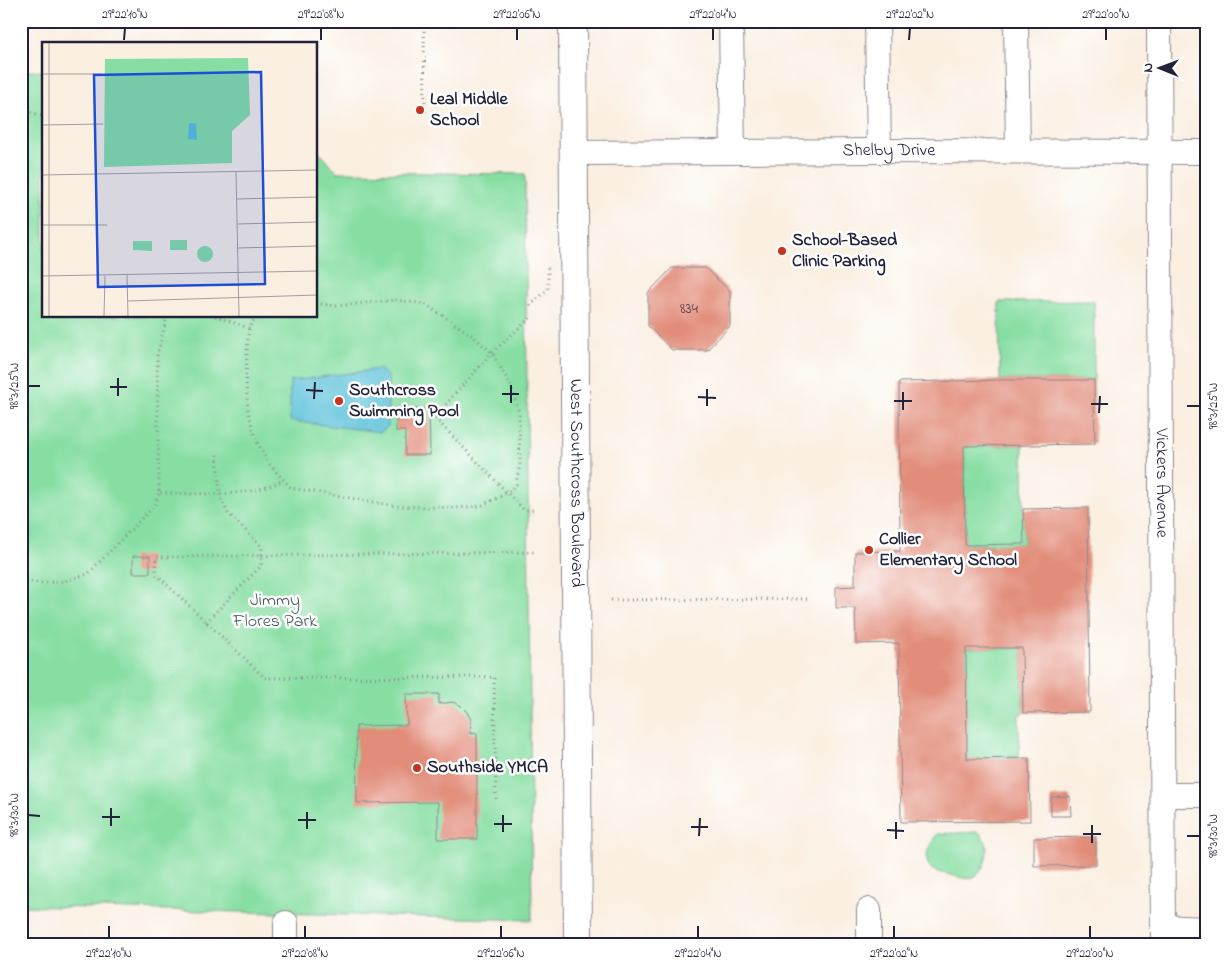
<svg xmlns="http://www.w3.org/2000/svg" width="1227" height="966" viewBox="0 0 1227 966" font-family="'Indie Flower',sans-serif">
<style>
.green{fill:#86dea2;stroke:#54806e}
.water{fill:#5bc1d9;stroke:#3e728a}
.building{fill:#e28d7a}
.lines{fill:none;stroke-linecap:round;stroke-linejoin:round}
.minor-casing{stroke:#8e888e;stroke-width:26}
.major-casing{stroke:#8e888e;stroke-width:30}
.path{stroke:#8e888e;stroke-width:3;stroke-dasharray:1 4;stroke-linecap:butt}
.minor{stroke:#fff;stroke-width:24}
.major{stroke:#fff;stroke-width:28}
.ticks{fill:none;stroke:#22223b;stroke-width:2}
.poi-dot{fill:#c8321e;stroke:#fff;stroke-width:2}
.labels{text-anchor:middle;dominant-baseline:central;stroke-width:5;stroke-linejoin:round;paint-order:stroke}
.number-label{font-size:15px;fill:#523d4b}
.poi-label{font-size:18px;font-weight:bold;fill:#22223b;stroke:#fff;text-anchor:start}
.street-label{font-size:18px;fill:#22223b;stroke:#fff}
.park-label{font-size:18px;fill:#405a5a;stroke:#fff}
.inset-road{fill:none;stroke:#a49d9f;stroke-width:1}
.view{fill:#1d4ed8;fill-opacity:0.15;stroke:#1d4ed8;stroke-width:2.5}
.inset-edge{fill:none;stroke:#22223b;stroke-width:2.5}
.neatline{fill:none;stroke:#22223b;stroke-width:2}
.ticks-label{font-size:12px;text-anchor:middle;fill:#22223b}
</style>
<rect width="100%" height="100%" fill="#fff"/>
<filter id="ink" filterUnits="userSpaceOnUse"><feTurbulence type="fractalNoise" baseFrequency=".02" numOctaves="2"/><feDisplacementMap in="SourceGraphic" scale="10" xChannelSelector="R" yChannelSelector="G"/><feConvolveMatrix kernelMatrix="1 2 1 2 8 2 1 2 1" color-interpolation-filters="sRGB"/></filter>
<filter id="wash" filterUnits="userSpaceOnUse"><feTurbulence type="fractalNoise" baseFrequency=".0096" numOctaves="4" result="noise"/><feDisplacementMap in="SourceGraphic" scale="20" xChannelSelector="R" yChannelSelector="G"/><feGaussianBlur stdDeviation="1.12" result="paint"/><feColorMatrix in="noise" values="0 0 0 0 0 0 0 0 0 0 0 0 0 0 0 0 0 1.4 0 .05"/><feComposite in="paint" operator="in"/></filter>
<g filter="url(#wash)">
<rect width="100%" height="100%" fill="#faefe1"/>
<path class="green" d="M21,71H44V316H316V149L337,172L525,174L532,920L21,906Z
M1094,301V380H1000L999,302Z
M1023,445L1024,544L965,545L964,446Z
M966,648H1022L1023,713L1019,714V758L967,759Z
M979,832C981,835 984,839 986,842C989,851 985,869 977,875C969,881 959,877 951,875C946,874 940,873 935,871C919,863 930,844 937,834Z"/>
<path class="water" d="M380,369L388,377V426L381,432L290,421V381Z"/>
<g id="blocks">
<path class="building" d="M672,268H705L730,291V326L707,350H672L648,326V293Z
M1000,380H1094L1095,444L964,446L965,545L1024,544L1023,509L1088,508L1090,712L1023,713L1022,648H966L967,759L1029,758L1030,821L901,822L899,643L856,644L855,608H836V587L855,586V552L900,551L899,382Z
M396,409H429L430,455H405V431H396Z
M133,556H150V573H133Z
M406,694H439V704L452,702L460,705L467,712L471,720L470,734L477,733V839H438V802L357,803L356,726L407,725Z
M1070,796L1071,816H1051V797Z
M1096,837V865L1034,866V838Z"/>
</g>
</g>
<g filter="url(#ink)">
<use href="#blocks" fill-opacity="0" stroke="#8e888e" stroke-width="1"/>
<g class="lines">
<g class="minor-casing">
<g id="minor">
<path d="M731,21L733,152"/>
<path d="M877,21L879,151"/>
<path d="M1016,21L1018,151"/>
<path id="s1" d="M1159,21L1163,945"/>
<path id="s2" d="M573,153L879,151L1206,152"/>
<path d="M1163,795H1206"/>
<path d="M1163,927L1206,929"/>
<path d="M286,945V923"/>
<path d="M869,945V910"/>
</g>
</g>
<g class="major-casing">
<g id="major">
<path id="s3" d="M573,21L578,945"/>
</g>
</g>
<path class="path" d="M424,21L425,115
M21,110L44,116
M530,306L548,289V266
M167,316L157,356L159,493C197,493 250,499 283,480
M215,316L249,328
M256,316L249,328L247,349L246,381L248,411L256,440L269,464L291,488L397,506L457,508L481,506L507,493L516,484L520,464L519,412L511,386L492,353L473,336L425,304L395,300L335,306L316,303
M530,318L492,353L434,417L524,510H533
M21,581L41,583L65,581L88,574L155,505L159,493
M611,600L811,599
M206,622L261,566L262,547L228,513L220,497L217,452
M496,799L494,677L265,678L156,574V557L534,552"/>
<use href="#minor" class="minor"/>
<use href="#major" class="major"/>
</g>
</g>
<path class="ticks" d="M124,40L125,28M321,40V28M517,40V28M713,40V28M909,40L910,28M1106,40V28M28,386H40M110,387H127M306,390L323,391M502,394H519M118,396V378M698,397L716,398M314,399L315,382M894,401H912M511,403V385M1091,404H1108M707,406V389M1187,406H1200M903,410V392M1099,413L1100,396M28,815L40,816M102,817H120M298,820H316M494,824H512M111,826V808M691,827H708M307,829V812M887,830L904,831M503,832V815M1083,834H1101M699,836L700,818M1187,836H1200M896,839V822M1092,843V825M109,938V926M305,938V926M501,938V926M698,938V926M894,938V926M1090,938V926"/>
<g class="poi-dot">
<circle cx="420" cy="110" r="5"/>
<circle cx="782" cy="251" r="5"/>
<circle cx="339" cy="401" r="5"/>
<circle cx="869" cy="550" r="5"/>
<circle cx="417" cy="768" r="5"/>
</g>
<g class="labels">
<g class="number-label">
<text x="689" y="309">834</text>
</g>
<g class="poi-label">
<text x="430" y="100">Leal Middle<tspan x="430" dy="21">School</tspan></text>
<text x="792" y="241">School-Based<tspan x="792" dy="21">Clinic Parking</tspan></text>
<text x="349" y="391">Southcross<tspan x="349" dy="21">Swimming Pool</tspan></text>
<text x="879" y="540">Collier<tspan x="879" dy="21">Elementary School</tspan></text>
<text x="427" y="768">Southside YMCA</text>
</g>
<g class="street-label">
<text stroke="none"><textPath href="#s2" startOffset="316">Shelby Drive</textPath></text>
<text stroke="none"><textPath href="#s3" startOffset="462">West Southcross Boulevard</textPath></text>
<text stroke="none"><textPath href="#s1" startOffset="462">Vickers Avenue</textPath></text>
</g>
<g class="park-label">
<text x="275" y="601">Jimmy<tspan x="275" dy="21">Flores Park</tspan></text>
</g>
</g>
<g transform="translate(42 42)">
<rect width="275" height="275" fill="#faefe1"/>
<path d="M206,16L208,73L190,89V121L62,125L63,17ZM128,198H145V208H128ZM91,199H110V209L91,208ZM155 212a8 8 0 1 1 16 0a8 8 0 1 1-16 0Z" fill="#86dea2"/>
<path d="M147,81H154L155,98L146,97Z" fill="#5bc1d9"/>
<path class="inset-road" d="M7,1V274M0,32H59M0,83L61,82M194,130L197,274M0,133L275,128M195,157L275,155M196,182L275,180M0,183H65M196,206L275,204M85,233L86,274M0,234L275,229M86,259L275,253M62,274L63,234"/>
<path class="view" d="M219,30L223,242L56,245L52,33Z"/>
<rect width="275" height="275" class="inset-edge"/>
</g>
<rect width="1227" height="966" fill="none" stroke="#fff" stroke-width="55"/>
<g transform="translate(1160 68) rotate(271)" stroke="#ffffff" stroke-width="4" paint-order="stroke">
<path d="M0-4L9 19L0 12L-9 19Z" fill="#22223b"/>
<text y="-8" font-size="14" font-weight="bold" text-anchor="middle" fill="#22223b">N</text>
</g>
<rect x="28" y="28" width="1172" height="910" class="neatline"/>
<g class="ticks-label">
<text x="125" y="18">29°22'10"N</text>
<text x="321" y="18">29°22'08"N</text>
<text x="517" y="18">29°22'06"N</text>
<text x="713" y="18">29°22'04"N</text>
<text x="910" y="18">29°22'02"N</text>
<text x="1106" y="18">29°22'00"N</text>
<text transform="translate(14 386) rotate(-90)" y="4">98°31'25"W</text>
<text transform="translate(1213 406) rotate(-90)" y="4">98°31'25"W</text>
<text transform="translate(14 815) rotate(-90)" y="4">98°31'30"W</text>
<text transform="translate(1213 836) rotate(-90)" y="4">98°31'30"W</text>
<text x="109" y="957">29°22'10"N</text>
<text x="305" y="957">29°22'08"N</text>
<text x="501" y="957">29°22'06"N</text>
<text x="698" y="957">29°22'04"N</text>
<text x="894" y="957">29°22'02"N</text>
<text x="1090" y="957">29°22'00"N</text>
</g>
</svg>
